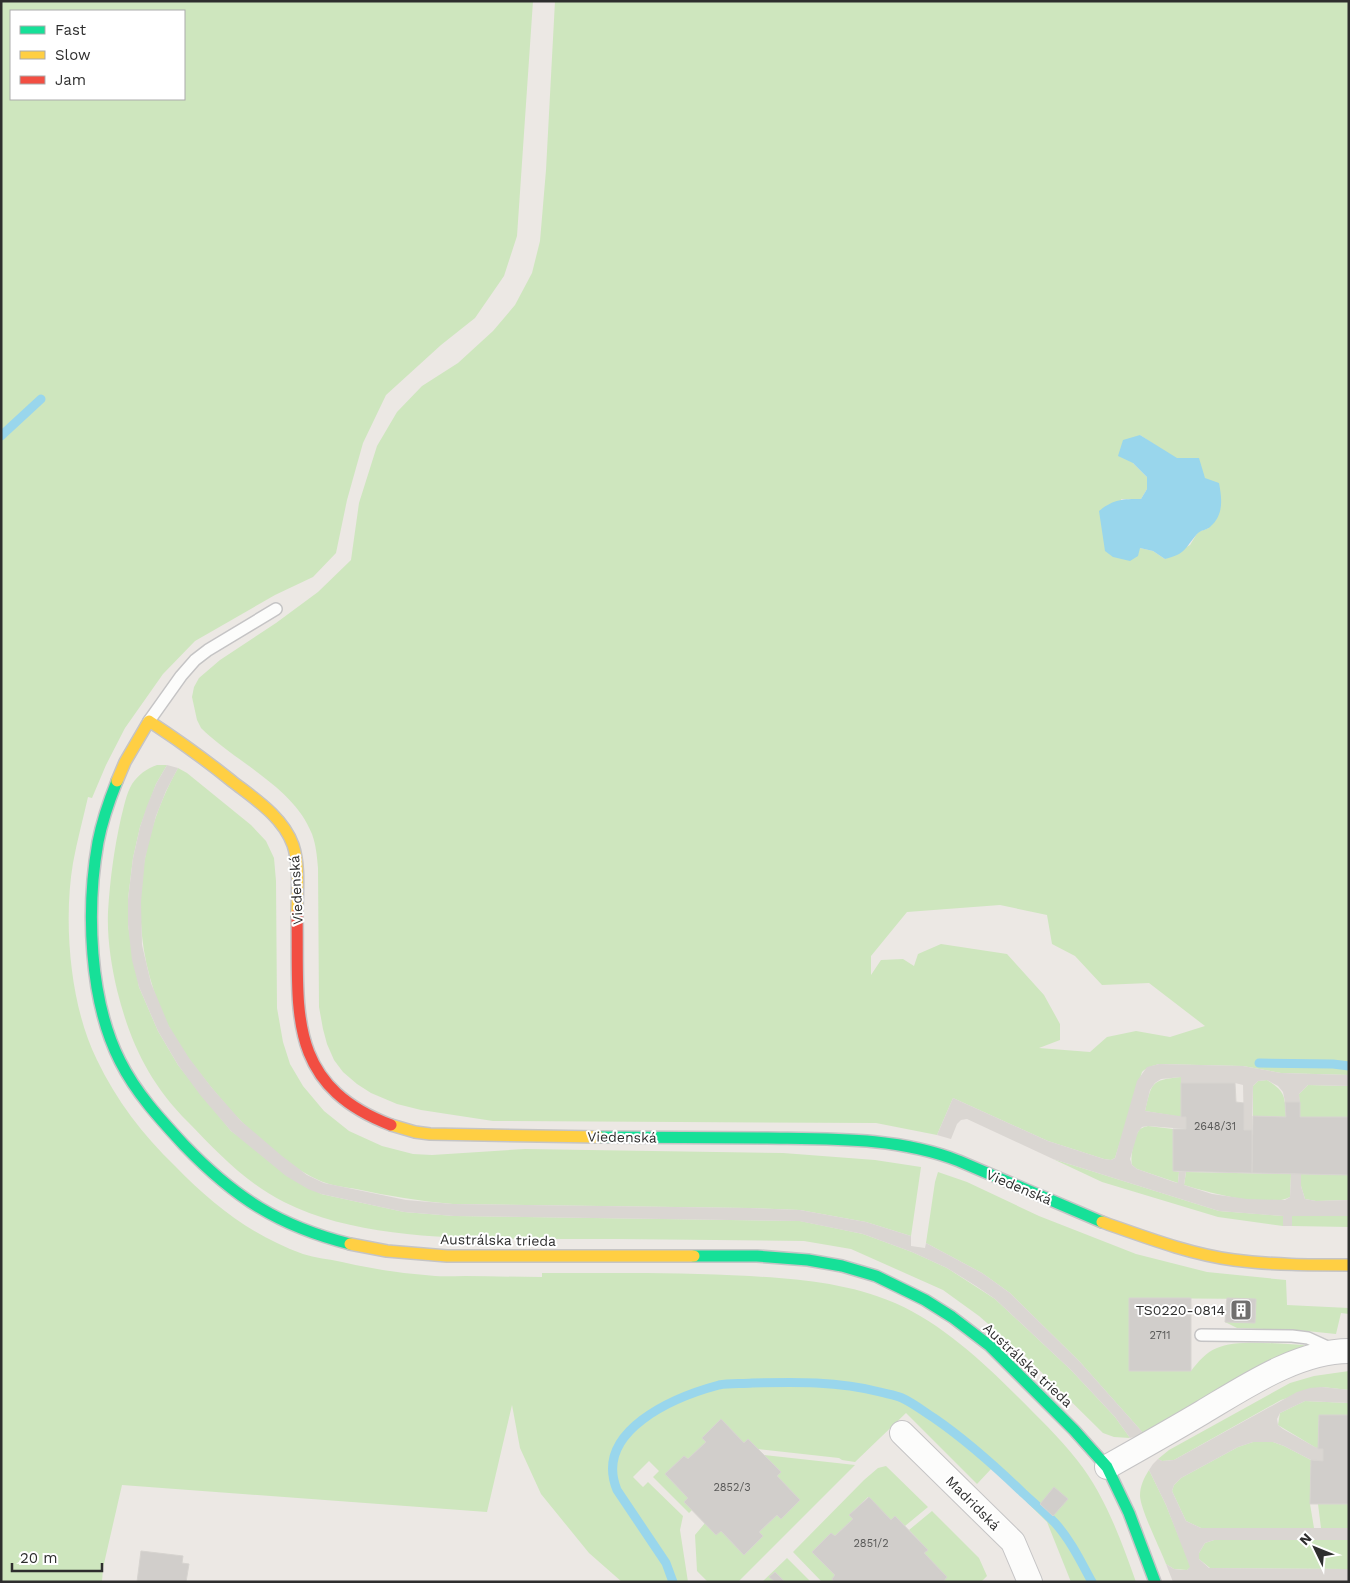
<svg xmlns="http://www.w3.org/2000/svg" width="1350" height="1583" viewBox="0 0 1350 1583" font-family="'Work Sans',sans-serif">
<style>
.green{fill:#cee6be;fill-rule:evenodd}
.plaza{fill:#dad6d2}
.water{fill:#99d6ec}
.lines{fill:none;stroke-linecap:round;stroke-linejoin:round}
.stream{stroke:#99d6ec;stroke-width:9}
.building{fill:#d1cecb;stroke:#d7d4d0}
.lane-casing{stroke:#c5c4c5;stroke-width:14}
.street-casing{stroke:#c5c4c5;stroke-width:26}
.fast-casing{stroke:#c5c4c5;stroke-width:14}
.slow-casing{stroke:#c5c4c5;stroke-width:14}
.jam-casing{stroke:#c5c4c5;stroke-width:14}
.lane{stroke:#fcfcfb;stroke-width:11}
.street{stroke:#fcfcfb;stroke-width:24}
.fast{stroke:#16e098;stroke-width:11}
.slow{stroke:#ffcf43;stroke-width:11}
.jam{stroke:#f24e42;stroke-width:11}
.labels{text-anchor:middle;dominant-baseline:central;stroke-width:4;stroke-linejoin:round;paint-order:stroke}
.number-label{font-size:11px;fill:#585857}
.street-label{font-size:14px;fill:#2e2e2e;stroke:#fff}
.poi-label{font-size:14px;fill:#2e2e2e;stroke:#fff;text-anchor:end}
</style>
<rect width="100%" height="100%" fill="#ece8e4"/>
<path class="green" d="M1,1H533L517,236L504,276L475,318L441,345L386,395L363,443L347,500L336,553L313,577L275,595L195,641L163,674L125,728L106,765L92,798L88,797C83,819 77,841 73,863C63,922 70,1006 97,1060C116,1100 143,1135 175,1166C213,1205 251,1235 303,1254C315,1258 329,1259 342,1262C369,1268 397,1273 425,1275C438,1277 452,1276 465,1276C491,1276 516,1277 542,1277V1273C612,1273 681,1272 750,1276C800,1279 848,1283 895,1303C942,1324 981,1360 1017,1396C1038,1417 1059,1437 1077,1460C1105,1495 1121,1540 1136,1582H1071L1047,1522L992,1468L977,1484L906,1413L855,1462L842,1460L839,1458L758,1449L748,1439L744,1443L721,1419L702,1438L706,1442L688,1459L684,1456L665,1474L688,1498L684,1502L692,1510L689,1513L653,1477L659,1471L649,1461L633,1477L643,1487L648,1482L683,1516L680,1530L688,1582H622L589,1553L541,1494L520,1448L512,1405L487,1512L122,1485L103,1568L102,1582H1ZM11,11H184V99H11Z
M555,1H1349V1075L1281,1073L1243,1066L1159,1064C1152,1066 1147,1067 1142,1072L1115,1158L1111,1160L1104,1159L1048,1141L953,1098L937,1135L876,1123L493,1121L421,1110L397,1104L371,1093L357,1084L343,1072L334,1060L327,1044L323,1029L319,1007L318,868C317,856 316,845 312,834C294,787 235,762 201,728L197,720L192,697L194,687L199,678L220,660L276,623L318,592L351,560L359,503L377,446L397,412L422,386L458,363L493,331L515,305L532,273L540,241L546,170ZM1140,435L1205,478L1209,528L1198,532L1190,545L1165,559L1153,551L1140,548L1121,499H1141L1147,489V477L1133,463ZM1000,905L1047,915L1052,944L1075,956L1102,985L1149,983L1205,1026L1170,1037L1136,1031L1107,1037L1090,1052L1039,1048L1060,1040V1024L1044,995L1007,954L941,944L918,954L914,966L903,959L881,960L871,975V956L907,912Z
M157,765H167L156,784L140,827L133,858L128,899V925L139,987L158,1031L178,1065L231,1131L321,1194L404,1212L454,1216L800,1221L863,1234L912,1252L947,1268L995,1299L1071,1370L1115,1417L1130,1438L1114,1437L1103,1433L1025,1356L979,1316L943,1290L851,1249L804,1241C725,1240 647,1239 568,1239C478,1238 366,1243 284,1202C246,1183 217,1152 188,1122C149,1083 130,1042 117,990C111,964 107,938 108,912C110,880 114,849 121,818C124,807 126,794 132,784C139,774 146,769 157,765Z
M178,768L187,773L251,825L266,841L274,858L276,881L277,1008L283,1042L290,1064L303,1086L324,1111L349,1131L382,1146L413,1154L432,1155L525,1149L783,1153L875,1160L921,1167L911,1236L866,1222L800,1210L749,1208L453,1204C419,1201 389,1196 356,1189C345,1187 333,1186 323,1182C291,1170 248,1130 226,1105C205,1080 183,1054 168,1025C127,942 133,848 178,768Z
M1181,1077V1117L1145,1111C1152,1083 1150,1080 1181,1077Z
M1267,1080C1285,1091 1285,1096 1286,1117L1253,1116V1086L1258,1081Z
M1308,1085L1349,1086V1117H1300L1299,1094Z
M1148,1126L1173,1129V1171L1179,1172L1178,1183L1137,1169L1132,1165C1130,1158 1134,1138 1138,1132C1140,1128 1144,1127 1148,1126Z
M1053,1159L1219,1211L1284,1216L1283,1226L1218,1217L1102,1182Z
M938,1172L967,1182L1039,1216L1136,1254L1207,1272L1286,1280L1287,1305L1349,1308V1314L1341,1313L1336,1334L1297,1330L1237,1328L1225,1322H1254L1255,1299L1129,1298V1371H1191C1198,1362 1206,1352 1217,1348C1236,1339 1280,1344 1303,1345L1307,1347L1144,1434L1080,1362L1010,1293L982,1273L926,1243L935,1182Z
M1186,1172L1291,1174L1290,1197C1268,1209 1207,1192 1184,1185Z
M1301,1174L1349,1175V1200L1316,1201L1305,1199L1301,1186Z
M1292,1216H1349V1227L1292,1226Z
M1349,1371V1390L1322,1387L1281,1400L1174,1460L1162,1461L1158,1459L1169,1450L1290,1383L1314,1376Z
M1305,1401L1349,1403V1415H1319L1318,1449L1278,1425L1280,1413Z
M1253,1442H1273L1284,1446L1311,1460L1310,1504L1314,1528H1201L1186,1521L1172,1491L1174,1485L1181,1478L1238,1447Z
M764,1455L855,1465L738,1582H708L697,1571L695,1535L705,1523L721,1531L744,1555L763,1536L759,1532L777,1515L800,1500L777,1476L781,1472Z
M886,1466L928,1507L905,1526L895,1516L891,1520L868,1497L849,1515L853,1519L835,1536L831,1533L813,1552L835,1575L832,1579L834,1582H822L793,1552L864,1480L878,1468Z
M1149,1470L1166,1505L1191,1567L1187,1570L1174,1569L1166,1564C1160,1548 1141,1511 1140,1496C1140,1486 1144,1478 1149,1470Z
M1318,1504H1349V1528H1321Z
M932,1511L979,1558L987,1576L981,1582H943L947,1577L924,1553L928,1550L909,1530Z
M1214,1540H1349V1569L1210,1568L1199,1559V1553L1205,1543Z
M787,1558L811,1582H762Z"/>
<path class="plaza" d="M167,765L178,768L166,791L156,816L145,859L141,902L142,945L151,983L169,1026L189,1058L212,1088L241,1121L282,1156L307,1175L324,1183L406,1200L453,1204L749,1208L800,1210L866,1222L911,1236V1246L925,1248L926,1243L982,1273L1010,1293L1080,1362L1144,1434L1130,1438L1115,1417L1071,1370L995,1299L976,1286L947,1268L912,1252L863,1234L799,1221L454,1216L404,1212L321,1194L308,1189L286,1176L231,1131L201,1096L178,1065L158,1031L139,987L132,960L128,925V899L133,858L140,827L147,806L156,784Z
M1159,1064L1243,1066L1281,1073L1349,1075V1086L1308,1085L1299,1094L1300,1102H1285L1283,1092L1278,1086L1267,1080L1258,1081L1253,1086L1252,1130H1244L1243,1085L1235,1083H1181V1077L1161,1079L1155,1083L1150,1090L1145,1111L1186,1117V1129L1148,1126L1142,1127L1138,1132L1130,1159L1132,1165L1137,1169L1174,1182L1178,1183L1179,1172H1186L1184,1185L1212,1194L1247,1199L1285,1200L1290,1197L1291,1174H1301V1186L1305,1199L1316,1201L1349,1200V1216H1292V1226H1283V1216L1219,1211L1053,1159L967,1119L961,1120L957,1124L951,1139L937,1135L953,1098L1048,1141L1104,1159L1111,1160L1115,1158L1137,1081L1147,1067Z
M1322,1387L1349,1390V1403L1305,1401L1280,1413L1277,1419L1278,1425L1283,1429L1315,1447L1323,1449V1461L1311,1460L1284,1446L1273,1442H1253L1238,1447L1181,1478L1174,1485L1172,1491L1186,1521L1201,1528H1349V1540H1214L1205,1543L1199,1553V1559L1209,1568L1349,1569V1582H1173L1166,1564L1174,1569L1181,1570H1187L1190,1567L1166,1505L1149,1470L1153,1464L1158,1459L1162,1461L1174,1460L1297,1392L1310,1388Z"/>
<path class="water" d="M1140,435L1177,458H1199L1205,478L1219,483C1222,499 1224,515 1210,527C1207,530 1200,530 1197,534C1184,549 1186,554 1165,559L1153,551L1140,548L1138,556L1130,561L1113,557L1105,551L1099,511C1114,499 1122,499 1141,499L1147,489V477L1133,463L1118,456L1123,440Z"/>
<g class="lines">
<path class="stream" d="M1,436L41,399
M1259,1063L1333,1064L1349,1066
M673,1582L666,1563L617,1490C593,1431 674,1397 719,1385C729,1383 742,1384 752,1383C795,1382 838,1381 880,1392C887,1394 895,1395 902,1398C913,1403 923,1411 934,1418C966,1440 995,1466 1023,1493C1034,1503 1046,1513 1056,1524C1071,1541 1081,1562 1092,1582"/>
</g>
<path class="building" d="M1181,1083H1235L1236,1102L1244,1103V1130H1252V1173L1173,1171V1129H1186V1117H1181Z
M1285,1102H1300V1117H1349V1175L1252,1173L1253,1116L1286,1117Z
M1129,1298H1191V1371H1129Z
M1227,1298L1256,1299L1255,1323L1225,1322Z
M1319,1415H1349V1504H1310L1311,1460L1323,1461V1449H1318Z
M721,1419L744,1443L748,1439L781,1472L777,1476L800,1500L781,1519L777,1515L759,1532L763,1536L744,1555L721,1531L716,1535L684,1502L688,1498L665,1474L684,1456L688,1459L706,1442L702,1438Z
M1054,1487L1068,1499L1053,1516L1040,1504Z
M869,1497L891,1520L895,1516L928,1550L924,1553L947,1577L943,1582H834L832,1579L835,1575L812,1552L831,1533L835,1536L853,1519L849,1515Z
M141,1551L183,1556L182,1563L189,1564L186,1582H137Z
M775,1572L785,1582H775L769,1577Z"/>
<g class="lines">
<g class="lane-casing">
<path id="lane" d="M149,721L181,676L195,660L208,650L276,609
M1201,1335L1292,1336L1308,1338L1332,1349"/>
</g>
<g class="street-casing">
<path id="street" d="M902,1433L1013,1542L1030,1582
M1107,1467C1139,1449 1171,1431 1203,1412C1245,1387 1298,1351 1349,1351"/>
</g>
<g class="fast-casing">
<path id="fast" d="M117,781C109,801 102,821 98,842C86,909 89,1000 120,1061C136,1093 160,1119 184,1145C235,1198 279,1226 350,1244
M599,1137C655,1137 711,1138 767,1138C832,1139 898,1137 959,1161L1102,1222
M694,1256H757L808,1260L842,1266L876,1276L925,1300L952,1317L990,1346L1074,1430L1107,1467L1129,1513L1155,1582"/>
</g>
<g class="slow-casing">
<path id="slow" d="M117,781L125,762L149,721C178,740 206,760 233,782C255,799 283,817 293,845C300,866 297,892 297,914
M391,1125L415,1132L430,1134L599,1137
M1102,1222C1145,1237 1189,1254 1234,1260C1272,1265 1311,1265 1349,1265
M350,1244L387,1251L447,1256H694"/>
</g>
<g class="jam-casing">
<path id="jam" d="M297,914C299,1009 284,1084 391,1125"/>
</g>
<use href="#lane" class="lane"/>
<use href="#street" class="street"/>
<use href="#fast" class="fast"/>
<use href="#slow" class="slow"/>
<use href="#jam" class="jam"/>
</g>
<defs>
<g id="building-square" transform="scale(1.125)"><rect x="-9" y="-9" width="18" height="18" rx="4" fill="#706f6e" stroke="#fff"/><path d="M-4-6H4V6H1V3H-1V6H-4ZM-2.5-4.3h1.7v1.8h-1.7ZM.8-4.3h1.7v1.8H.8ZM-2.5-1h1.7V.8h-1.7ZM.8-1h1.7V.8H.8Z" fill="#fff"/></g>
</defs>
<g fill-rule="evenodd">
<use href="#building-square" x="1241" y="1310"/>
</g>
<g class="labels">
<g class="number-label">
<text x="1215" y="1126">2648/31</text>
<text x="1160" y="1335">2711</text>
<text x="732" y="1487">2852/3</text>
<text x="871" y="1543">2851/2</text>
</g>
<g class="street-label">
<text transform="translate(296 890) rotate(-93)">Viedenská</text>
<text transform="translate(622 1137) rotate(1)">Viedenská</text>
<text transform="translate(1019 1187) rotate(23)">Viedenská</text>
<text transform="translate(498 1240) rotate(1)">Austrálska trieda</text>
<text transform="translate(1028 1365) rotate(43)">Austrálska trieda</text>
<text transform="translate(973 1503) rotate(45)">Madridská</text>
</g>
<g class="poi-label">
<text x="1225" y="1310">TS0220-0814</text>
</g>
</g>
<rect width="1350" height="1583" fill="none" stroke="#2e2e2e" stroke-width="5"/>
<rect x="10" y="10" width="175" height="90" fill="#ffffff" stroke="#ababab"/>
<rect x="20" y="26" width="25" height="8" fill="#16e098" stroke="#ababab"/>
<text x="55" y="35" font-size="15" fill="#2e2e2e">Fast</text>
<rect x="20" y="51" width="25" height="8" fill="#ffcf43" stroke="#ababab"/>
<text x="55" y="60" font-size="15" fill="#2e2e2e">Slow</text>
<rect x="20" y="76" width="25" height="8" fill="#f24e42" stroke="#ababab"/>
<text x="55" y="85" font-size="15" fill="#2e2e2e">Jam</text>
<g transform="translate(1315 1548) rotate(313)" stroke="#ffffff" stroke-width="4" paint-order="stroke">
<path d="M0-4L9 19L0 12L-9 19Z" fill="#2e2e2e"/>
<text y="-8" font-size="14" font-weight="bold" text-anchor="middle" fill="#2e2e2e">N</text>
</g>
<path d="M12 1563v8h90v-8" fill="none" stroke="#2e2e2e" stroke-width="2.5"/>
<text x="20" y="1563" font-size="15" fill="#2e2e2e" stroke="#ffffff" stroke-width="4" paint-order="stroke">20 m</text>
</svg>
